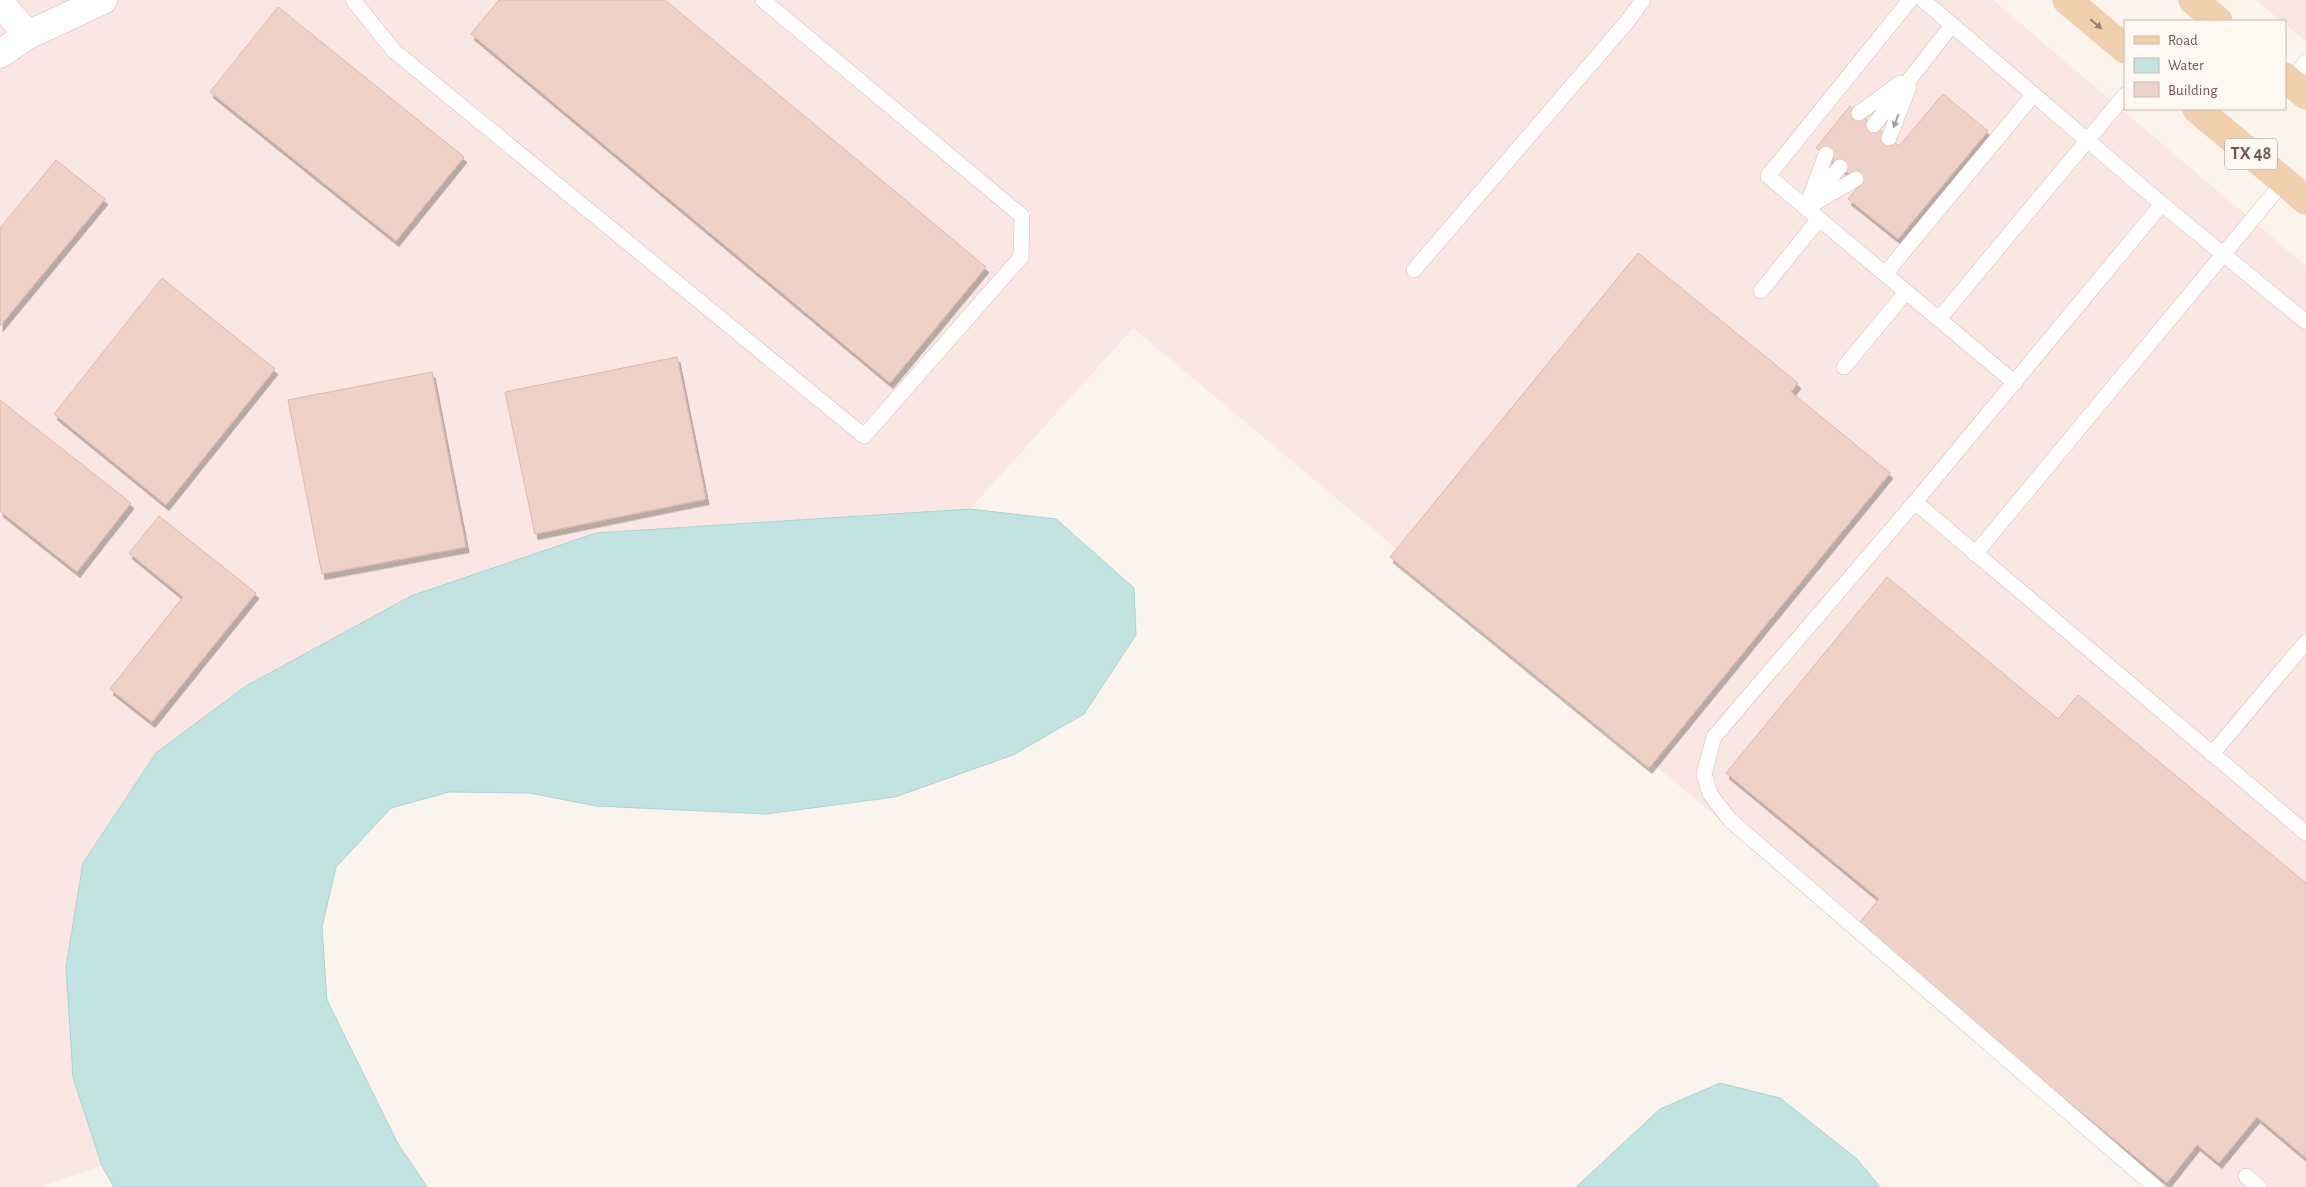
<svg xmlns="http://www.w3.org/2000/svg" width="2306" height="1187" viewBox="0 0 2306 1187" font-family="'Alegreya Sans',sans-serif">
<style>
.commercial{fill:#fae6e2}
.water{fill:#c3e3e3;stroke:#aad3d4}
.building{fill:#eed1c7;stroke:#dfb7a9;filter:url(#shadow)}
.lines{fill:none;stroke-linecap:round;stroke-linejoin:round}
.lane-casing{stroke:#cfbdb5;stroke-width:16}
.street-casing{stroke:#cfbdb5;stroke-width:29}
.secondary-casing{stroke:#d2bdb3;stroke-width:29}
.primary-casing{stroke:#d8d1ce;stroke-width:29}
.lane{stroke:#fff;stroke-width:15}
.street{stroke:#fff;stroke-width:28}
.secondary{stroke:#fff;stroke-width:28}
.primary{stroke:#f2cfad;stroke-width:28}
.oneway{fill:#9a7c6d}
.oneway2{fill:#ac9b97}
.labels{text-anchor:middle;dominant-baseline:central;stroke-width:4.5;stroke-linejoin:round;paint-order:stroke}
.shield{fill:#fef8f3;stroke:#9e8982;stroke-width:1}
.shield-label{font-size:18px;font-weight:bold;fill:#755951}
</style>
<defs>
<filter id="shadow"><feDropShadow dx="3" dy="5.5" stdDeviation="0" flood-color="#0004"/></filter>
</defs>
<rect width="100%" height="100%" fill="#fbf4ed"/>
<path class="commercial" d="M0,0H1993L2306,266V1187H2158L1133,328L970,509L596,533L411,596L246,686L83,863L66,967L73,1077L102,1166L40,1187H0Z
M2256,0H2306V42L2285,24V21H2281Z"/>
<path class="water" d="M970,509L1056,519L1134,588L1136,635L1084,714L1013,755L895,797L766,814L596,806L530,793L449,792L391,808L336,867L322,927L327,1000L398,1144L427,1187H114L102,1166L73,1077L66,967L83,863L156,753L246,686L411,596L596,533Z
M1720,1083L1780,1098L1857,1159L1880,1187H1576L1660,1109Z"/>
<path class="building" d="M499,0H665L986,267L890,383L471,34Z
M278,7L464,157L396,241L210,92Z
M1943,94L1988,131L1898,239L1848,199L1861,184L1816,148L1850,106L1899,146Z
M56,160L105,199L0,326V228Z
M1638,253L1798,383L1791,392L1890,473L1649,768L1390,557Z
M162,278L275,369L166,505L54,414Z
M677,357L706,499L535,534L505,392Z
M432,372L466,547L322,574L288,400Z
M0,400L131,503L77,572L0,511Z
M159,516L256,593L152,722L110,689L183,597L129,553Z
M1887,577L2058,719L2078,695L2306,883V1158L2257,1117L2219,1163L2197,1145L2167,1183L1856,927L1879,899L1726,773Z"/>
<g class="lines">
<g class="lane-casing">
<path id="lane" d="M353,0L394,51L864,436L1021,257L1022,216L763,0
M1910,0L1768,176L2015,383
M1923,0L2162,204L2306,322
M2290,82L2306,62
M1859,113L1900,83
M1874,125L1952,25
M1889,138L1909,87
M1813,199L1840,167
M1806,208L1856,179
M1806,208L1826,154
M1414,270L1626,23L1643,0
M1885,274L2034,94
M1761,291L1819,219
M1939,319L2125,95
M1844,367L1906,292
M1915,502L2306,833
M1975,554L2284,181
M2212,754L2306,642
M2246,1176L2259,1187
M2155,1187L1730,820L1710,794L1704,774L1714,737L1915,502L2162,204"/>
</g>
<g class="street-casing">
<path id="street" d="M0,3L28,35"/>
</g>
<g class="secondary-casing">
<path id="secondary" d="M0,54L28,35L103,0"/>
</g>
<g class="primary-casing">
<path id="primary" d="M2067,0L2125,49
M2193,0L2218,21
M2285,77L2306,95
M2197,109L2306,200"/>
</g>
<use href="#lane" class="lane"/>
<use href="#street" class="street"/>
<use href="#secondary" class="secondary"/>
<use href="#primary" class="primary"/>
</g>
<defs><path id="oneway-solid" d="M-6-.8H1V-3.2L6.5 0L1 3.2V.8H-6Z" transform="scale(1.25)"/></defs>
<use class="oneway" href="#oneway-solid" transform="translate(2096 24) rotate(40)"/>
<use class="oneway2" href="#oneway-solid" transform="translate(1896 121) rotate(111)"/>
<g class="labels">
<rect class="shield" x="2225" y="138.5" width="52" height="31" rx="4"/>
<g class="shield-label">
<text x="2251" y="154">TX 48</text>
</g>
</g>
<rect x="2124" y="20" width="162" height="90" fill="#fef8f3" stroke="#c7b8b2"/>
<rect x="2134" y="36" width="25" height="8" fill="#f2cfad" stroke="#c7b8b2"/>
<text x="2168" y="45" font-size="15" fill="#755951">Road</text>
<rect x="2134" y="58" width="25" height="15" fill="#c3e3e3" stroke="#c7b8b2"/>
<text x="2168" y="70" font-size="15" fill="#755951">Water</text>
<rect x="2134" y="82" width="25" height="15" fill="#eed1c7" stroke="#c7b8b2"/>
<text x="2168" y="95" font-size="15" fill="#755951">Building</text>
</svg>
